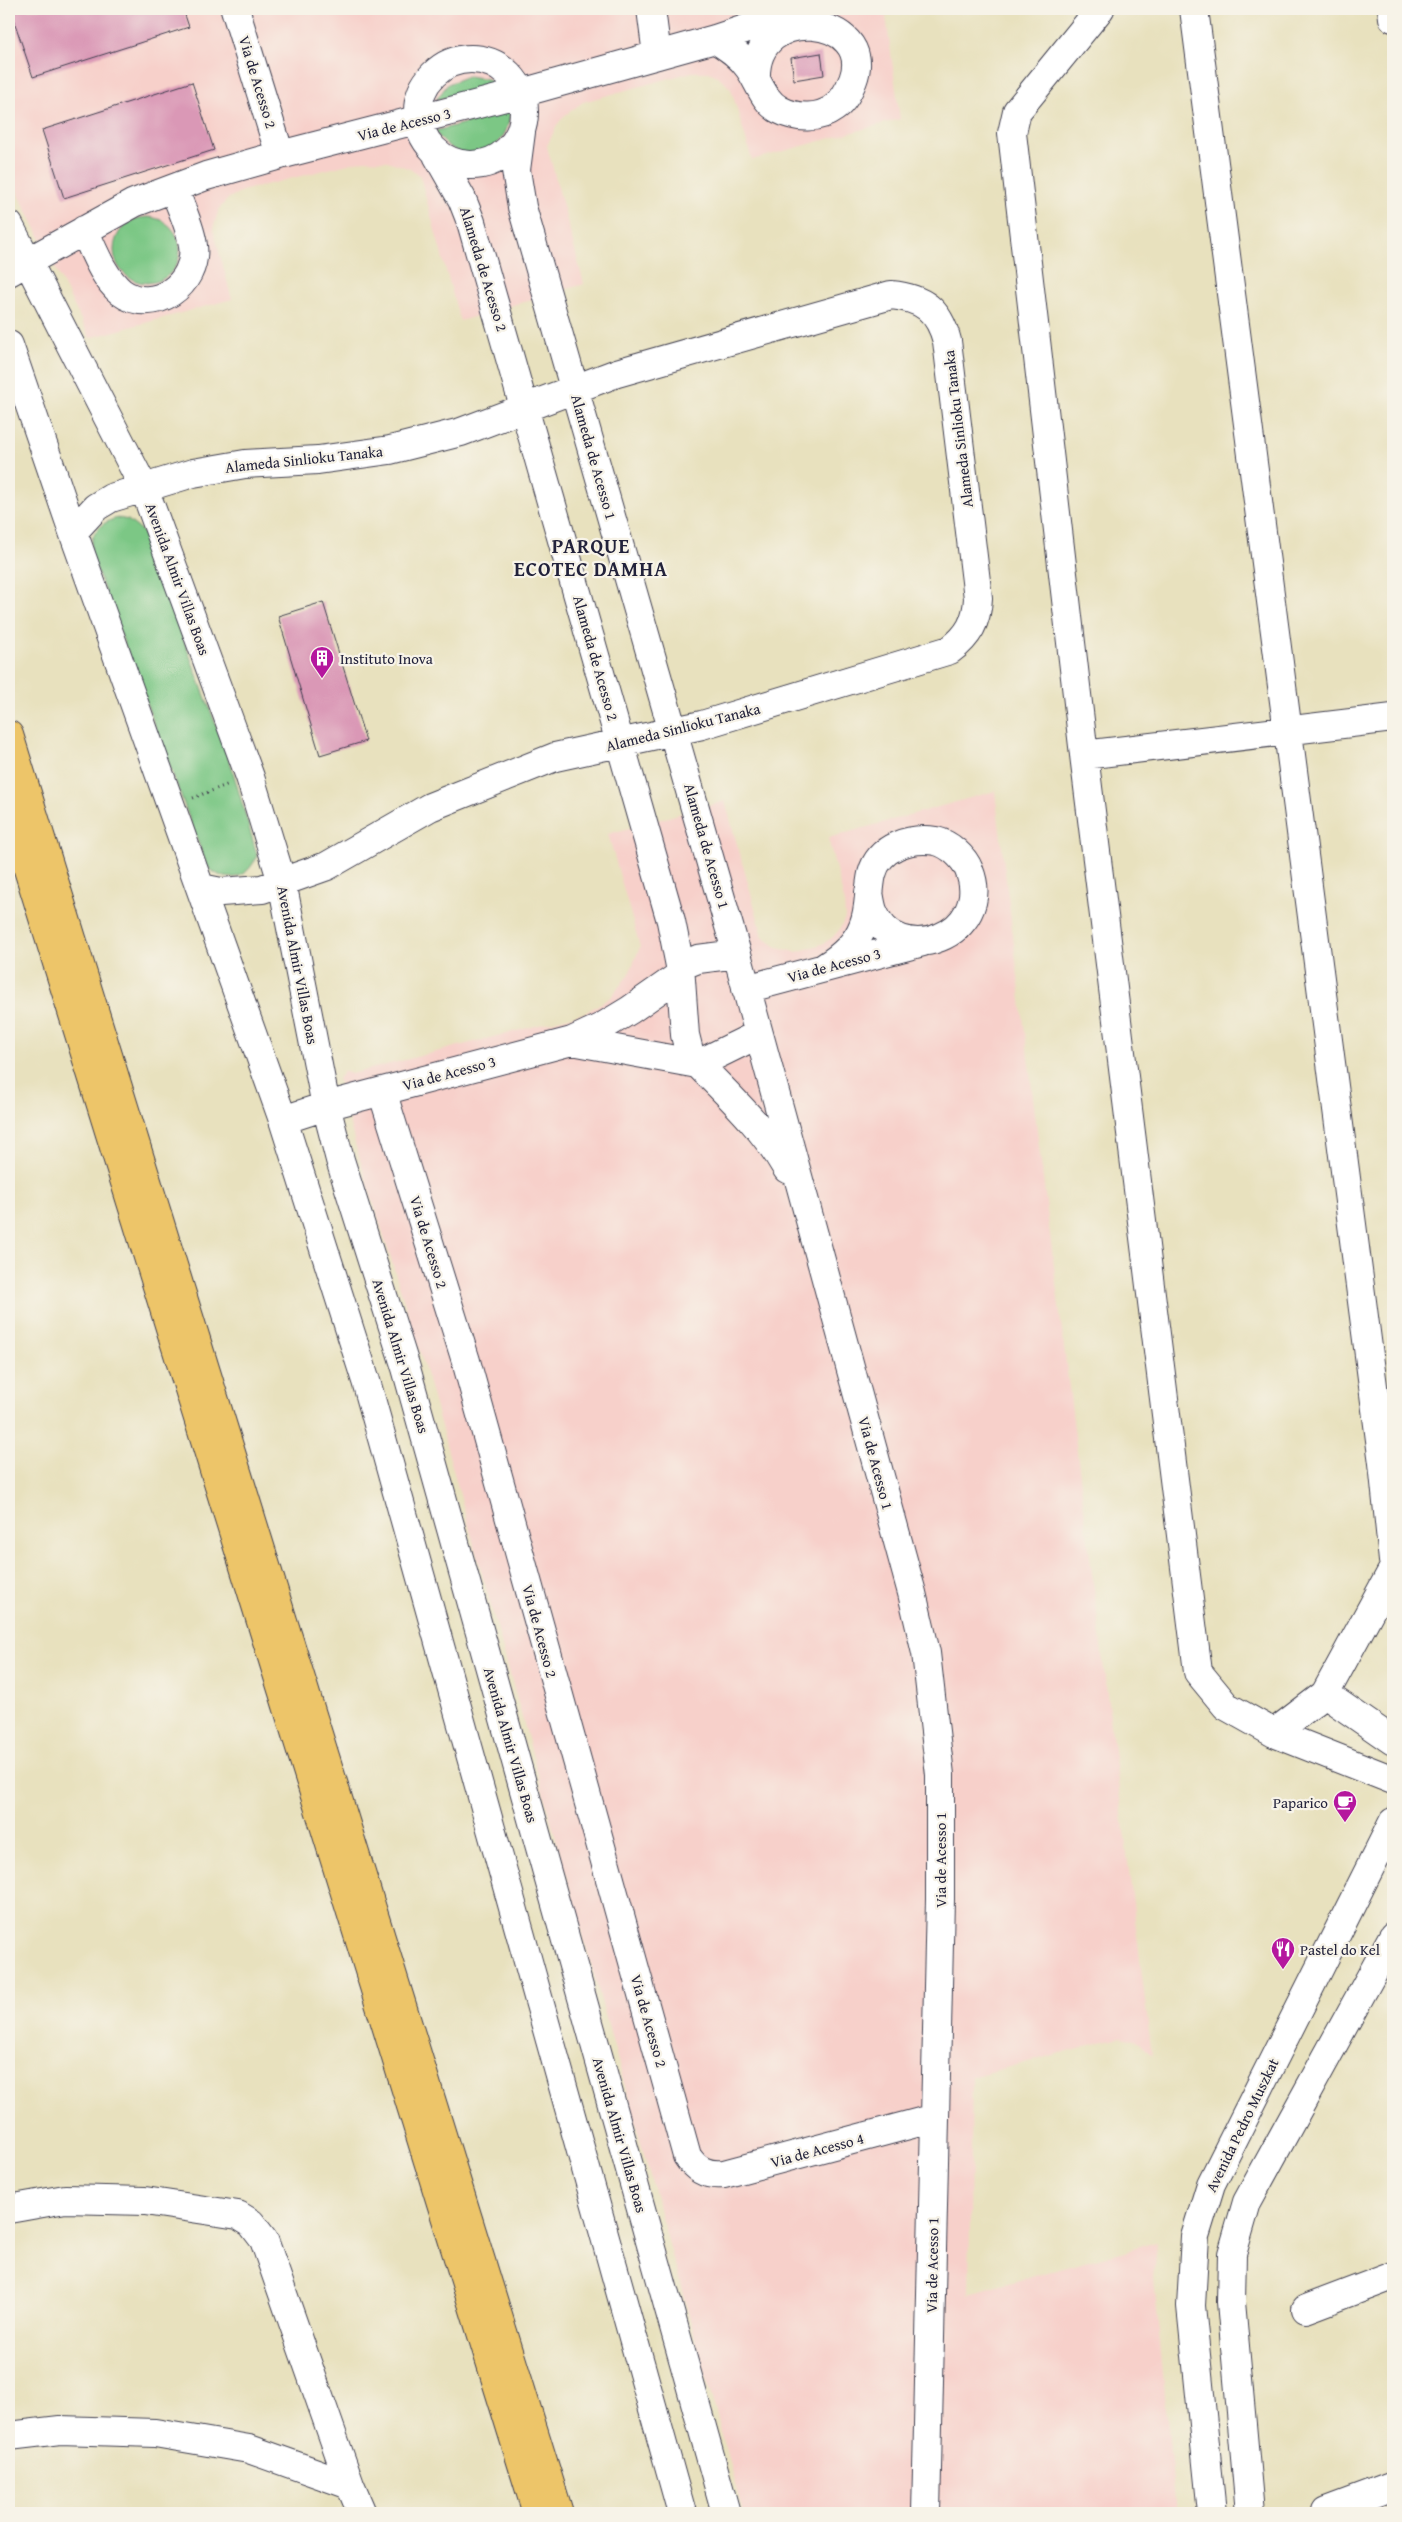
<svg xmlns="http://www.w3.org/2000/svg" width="1402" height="2522" viewBox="0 0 1402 2522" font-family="'Gentium Book Plus',serif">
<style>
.built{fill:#f7d0ca}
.green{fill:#7cc785;stroke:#4f7460}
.building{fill:#da98b6}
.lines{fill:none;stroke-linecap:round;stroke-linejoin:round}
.minor-casing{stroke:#403f4f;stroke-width:30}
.highway-casing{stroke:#403f4f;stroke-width:30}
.path{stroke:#403f4f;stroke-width:3;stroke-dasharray:1 4;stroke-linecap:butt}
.minor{stroke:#fff;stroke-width:28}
.highway{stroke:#edc569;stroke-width:28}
.labels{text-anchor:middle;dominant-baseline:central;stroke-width:4.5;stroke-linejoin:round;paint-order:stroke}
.street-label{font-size:15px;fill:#22223b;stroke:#f7f3e8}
.poi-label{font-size:15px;fill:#22223b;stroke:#f7f3e8;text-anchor:start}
.district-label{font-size:20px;font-weight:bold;letter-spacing:1px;fill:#22223b;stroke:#f7f3e8}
</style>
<rect width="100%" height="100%" fill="#f7f3e8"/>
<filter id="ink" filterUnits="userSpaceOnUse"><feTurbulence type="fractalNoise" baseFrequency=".02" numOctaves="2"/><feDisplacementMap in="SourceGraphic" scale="10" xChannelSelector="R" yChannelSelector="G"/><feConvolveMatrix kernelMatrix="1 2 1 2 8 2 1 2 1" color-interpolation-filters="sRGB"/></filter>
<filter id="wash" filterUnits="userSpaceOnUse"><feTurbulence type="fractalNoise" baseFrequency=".0096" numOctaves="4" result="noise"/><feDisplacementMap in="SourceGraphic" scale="20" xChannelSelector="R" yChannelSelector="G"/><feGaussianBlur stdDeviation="1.12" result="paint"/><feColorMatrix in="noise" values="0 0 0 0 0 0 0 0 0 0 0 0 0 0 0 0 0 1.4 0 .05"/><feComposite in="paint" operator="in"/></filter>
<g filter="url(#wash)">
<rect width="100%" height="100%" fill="#e8e1be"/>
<path class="built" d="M9,9H885L900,119L752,160L731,89L719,77L709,72H692L583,102L564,116L557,125L547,146L584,284L460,321L420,176L410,169L388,161L364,160L242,191L229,198L219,209L213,229L232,299L90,338L18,193L9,164Z
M995,791L1152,2056L1139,2041L1120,2037L972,2077L969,2294L1157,2242L1154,2279L1176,2513H744L423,1362L356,1147L338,1079L344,1071L351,1074L585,1013L611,997L629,974L640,947L608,834L725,801L763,937L778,948L797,952L822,944L832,938L840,929L845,918L844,900L828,838Z"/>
<path class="green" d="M468,76L488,79L497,85L436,100L448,84Z
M510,111C509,157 459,170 435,131Z
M114 250a33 33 0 1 1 66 0a33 33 0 1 1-66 0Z
M118,518L128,520L143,532L231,765L257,855C248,880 225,885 207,866L91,554C90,534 98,523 118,518Z"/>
<g id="blocks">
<path class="building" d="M10,9H183L189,27L33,77Z
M821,53L824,75L794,80L791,58Z
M192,82L214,150L64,198L42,130Z
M323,602L366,741L320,755L278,616Z"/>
</g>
</g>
<g filter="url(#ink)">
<use href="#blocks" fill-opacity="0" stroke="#403f4f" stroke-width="1"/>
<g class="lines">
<g class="minor-casing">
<path id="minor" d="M235,9L280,155
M651,9L657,55
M1100,9L1017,111L1012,133L1084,755L1198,1672L1226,1706L1274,1733L1393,1780
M1194,9L1383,1463L1393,1561
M1392,9L1393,18
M715,39C728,47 740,55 749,68C759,82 764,102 780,110C797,119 819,119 834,108C844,101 849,90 853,80C877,16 753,0 756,79
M418 112a53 53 0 1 1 106 0a53 53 0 1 1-106 0Z
M521,132L516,170L522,207L737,954
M437,155L462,199L471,222L671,921L680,966L685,1035L692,1063L698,1064L759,1034L737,954L698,959L680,966
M9,225L144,488L250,777L282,882L326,1106L340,1160L406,1368L726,2513
M84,230C94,251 103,277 121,292C153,316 198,284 193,246C191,227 180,207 174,188
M9,272L134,203L206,176L280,155L521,93L715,39L754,26L794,18
M9,345L73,532L283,1120L366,1381L682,2513
M73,532L96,507L111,498L193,473L245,464L318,460L390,450L461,432L617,373L891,295C923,298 939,310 947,341L978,598C977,621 969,636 950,650L702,725L555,757L430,807L327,866L262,889L221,892L201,888
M1084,755L1393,718
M825,967C841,957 856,945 863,926C870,910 868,892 872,874C879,846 911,837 936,841C949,844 964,857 969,870C995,934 897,972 873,911C871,905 870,898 869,892
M746,989L923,942
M759,1034L912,1593L926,1653L940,1775V1899L926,2513
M572,1041L692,1063
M698,1064C730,1097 764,1128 787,1169
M382,1091L466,1361L687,2156C696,2170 707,2176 724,2174L935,2118
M283,1120L326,1106L572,1041L602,1027L630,1010L680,975
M1325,1694L1393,1741
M1274,1733L1325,1694L1393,1569
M9,2209L65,2199L145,2201L238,2215L251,2223L264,2240L350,2485L362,2513
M1306,2309L1393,2276
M9,2436L60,2430L155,2433L249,2449L350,2485
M1326,2511L1393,2486
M1212,2513L1191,2306L1195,2236L1211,2184L1393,1822
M1250,2513L1231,2302L1232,2254L1247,2202L1393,1936"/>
</g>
<g class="highway-casing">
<path id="highway" d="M9,735L559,2513
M9,808L537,2513"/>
</g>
<path class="path" d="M193,798L229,784"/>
<use href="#minor" class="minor"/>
<use href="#highway" class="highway"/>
</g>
</g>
<defs>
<g id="building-pin" transform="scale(1.25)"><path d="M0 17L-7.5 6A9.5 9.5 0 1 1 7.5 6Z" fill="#b5179e" stroke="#f7f3e8"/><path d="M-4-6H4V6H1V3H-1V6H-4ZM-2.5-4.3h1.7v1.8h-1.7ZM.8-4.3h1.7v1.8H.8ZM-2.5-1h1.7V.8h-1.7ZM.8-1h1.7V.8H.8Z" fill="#fff"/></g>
<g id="cafe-pin" transform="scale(1.25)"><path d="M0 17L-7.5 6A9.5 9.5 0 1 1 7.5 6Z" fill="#b5179e" stroke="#f7f3e8"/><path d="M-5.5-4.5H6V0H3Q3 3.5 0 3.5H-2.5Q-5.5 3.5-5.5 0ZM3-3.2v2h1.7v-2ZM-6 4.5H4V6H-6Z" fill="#fff"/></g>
<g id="restaurant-pin" transform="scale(1.25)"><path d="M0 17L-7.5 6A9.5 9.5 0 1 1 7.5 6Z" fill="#b5179e" stroke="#f7f3e8"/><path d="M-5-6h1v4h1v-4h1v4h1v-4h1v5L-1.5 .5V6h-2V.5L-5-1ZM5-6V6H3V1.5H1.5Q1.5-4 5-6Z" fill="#fff"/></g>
</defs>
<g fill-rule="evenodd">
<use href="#building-pin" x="322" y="658"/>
<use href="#cafe-pin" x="1345" y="1802"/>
<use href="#restaurant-pin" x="1283" y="1949"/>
</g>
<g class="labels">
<g class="street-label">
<text transform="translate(258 82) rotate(73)">Via de Acesso 2</text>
<text transform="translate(404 124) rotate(-14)">Via de Acesso 3</text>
<text transform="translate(484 269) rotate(73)">Alameda de Acesso 2</text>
<text transform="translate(958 429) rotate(-97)">Alameda Sinlioku Tanaka</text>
<text transform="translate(594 457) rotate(74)">Alameda de Acesso 1</text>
<text transform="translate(304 459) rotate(-6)">Alameda Sinlioku Tanaka</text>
<text transform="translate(178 579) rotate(70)">Avenida Almir Villas Boas</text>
<text transform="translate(596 658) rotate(74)">Alameda de Acesso 2</text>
<text transform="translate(683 727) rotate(-14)">Alameda Sinlioku Tanaka</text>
<text transform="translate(707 846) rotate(74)">Alameda de Acesso 1</text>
<text transform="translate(298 965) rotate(79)">Avenida Almir Villas Boas</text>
<text transform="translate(834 965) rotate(-15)">Via de Acesso 3</text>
<text transform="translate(449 1073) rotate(-15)">Via de Acesso 3</text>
<text transform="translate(429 1242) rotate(73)">Via de Acesso 2</text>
<text transform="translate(401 1356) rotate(73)">Avenida Almir Villas Boas</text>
<text transform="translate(876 1463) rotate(75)">Via de Acesso 1</text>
<text transform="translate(540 1631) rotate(75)">Via de Acesso 2</text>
<text transform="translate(511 1745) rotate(74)">Avenida Almir Villas Boas</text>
<text transform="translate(940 1860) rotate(-90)">Via de Acesso 1</text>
<text transform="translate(649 2021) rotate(74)">Via de Acesso 2</text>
<text transform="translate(1242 2125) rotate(-64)">Avenida Pedro Muszkat</text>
<text transform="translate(620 2135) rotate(74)">Avenida Almir Villas Boas</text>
<text transform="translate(817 2150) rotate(-15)">Via de Acesso 4</text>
<text transform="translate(932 2265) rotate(-89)">Via de Acesso 1</text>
</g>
<g class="poi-label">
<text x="340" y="658">Instituto Inova</text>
<text x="1328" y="1802" text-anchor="end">Paparico</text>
<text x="1300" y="1949">Pastel do Kel</text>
</g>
<g class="district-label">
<text x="591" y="545">PARQUE<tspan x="591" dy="23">ECOTEC DAMHA</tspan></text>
</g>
</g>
<rect width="1402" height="2522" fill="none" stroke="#f7f3e8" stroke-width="30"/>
</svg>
